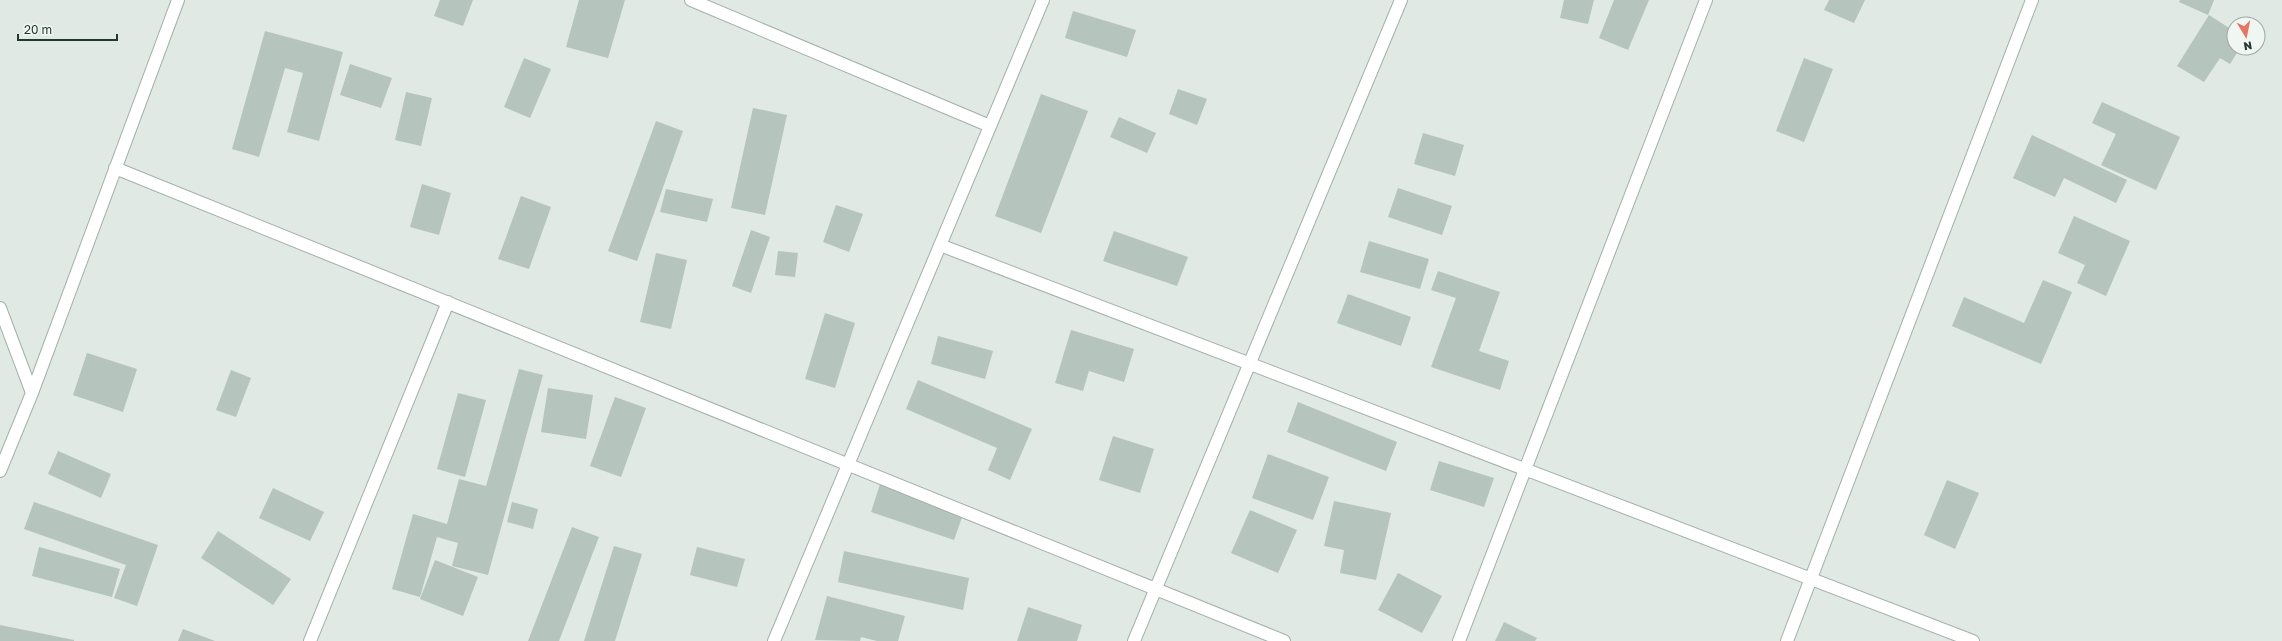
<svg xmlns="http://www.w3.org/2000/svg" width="2282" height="641" viewBox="0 0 2282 641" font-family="'Golos Text',sans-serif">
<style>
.building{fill:#b5c4bd}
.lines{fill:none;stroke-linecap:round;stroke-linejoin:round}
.minor-casing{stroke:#a3b0aa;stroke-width:14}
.minor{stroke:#fff;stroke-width:12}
</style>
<rect width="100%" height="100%" fill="#e0e9e4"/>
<path class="building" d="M440,0H473L463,26L434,16Z
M579,0H625L608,58L566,47Z
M1564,0H1594L1588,24L1560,18Z
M1614,0H1649L1628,50L1599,38Z
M1829,0H1865L1854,23L1824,10Z
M2180,0H2214L2208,15L2179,2Z
M1073,11L1136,30L1127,57L1065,38Z
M2209,15L2234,31V48H2240L2230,64L2220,58L2204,82L2177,66Z
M265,31L343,52L319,141L287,132L303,73L285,68L259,157L232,149Z
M524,58L551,69L530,118L504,107Z
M1804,58L1833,69L1804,142L1776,131Z
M350,64L392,78L381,108L340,95Z
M1178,89L1207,99L1197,125L1169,114Z
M406,92L432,98L421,146L395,140Z
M1041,94L1088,111L1041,233L995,216Z
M2102,102L2180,137L2156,190L2101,165L2116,134L2092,123Z
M753,108L787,115L765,215L731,208Z
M1119,117L1156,133L1147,153L1110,137Z
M656,121L683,131L637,261L608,251Z
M1423,133L1464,145L1455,176L1414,164Z
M2032,135L2127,180L2116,203L2064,178L2055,197L2013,178Z
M422,184L451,193L439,235L410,227Z
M1398,188L1452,206L1442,235L1388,217Z
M666,189L713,199L707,222L660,212Z
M521,196L551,207L529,269L498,259Z
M836,205L863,214L849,252L823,242Z
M2074,216L2130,241L2106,296L2077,283L2085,265L2058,253Z
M751,230L770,237L751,293L732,286Z
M1114,231L1188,257L1177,286L1103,261Z
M1369,241L1429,259L1420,289L1360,272Z
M778,251L798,253L795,277L775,275Z
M656,253L687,260L671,329L640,322Z
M1438,271L1500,292L1479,351L1509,361L1500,390L1431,367L1456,298L1431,290Z
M2043,280L2072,292L2041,364L1952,326L1964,297L2024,323Z
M1348,294L1411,317L1401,346L1337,323Z
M825,313L855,323L835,388L805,379Z
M1071,330L1134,349L1124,382L1089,371L1083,391L1055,383Z
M938,336L993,351L985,379L931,364Z
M87,353L137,369L123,412L73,395Z
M519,369L543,375L488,575L452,566L458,543L437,537L420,597L392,589L413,514L447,524L459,479L486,486Z
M231,370L251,378L236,417L216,410Z
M918,380L1032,429L1010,480L988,470L997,448L906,409Z
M548,388L593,395L586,439L541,432Z
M458,393L486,400L465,477L437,469Z
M615,397L646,408L621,477L590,466Z
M1298,402L1397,442L1386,471L1287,432Z
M1113,436L1154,449L1140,493L1099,480Z
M58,451L111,474L101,498L48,474Z
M1268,454L1329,477L1313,520L1252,498Z
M1439,461L1494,478L1484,507L1430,490Z
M1947,480L1979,493L1955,549L1924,535Z
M881,481L965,509L954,540L871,512Z
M273,488L324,512L310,541L259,518Z
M1334,501L1391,513L1376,580L1340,573L1344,550L1324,546Z
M34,502L158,545L137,606L114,598L126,565L24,529Z
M512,502L538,509L533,529L507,522Z
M1250,510L1297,530L1278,573L1231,553Z
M572,527L599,537L559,641H528Z
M218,531L291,579L273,605L201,558Z
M614,546L642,554L615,641H584Z
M39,547L120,569L112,597L32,576Z
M697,547L745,559L737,587L690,575Z
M844,551L969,578L963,610L838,582Z
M435,560L478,577L463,616L420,599Z
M1398,573L1442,596L1422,633L1378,610Z
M827,596L905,616L898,641H877L861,637L860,641L815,640Z
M1028,607L1082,625L1077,641H1017Z
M1504,622L1537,638L1535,641H1495Z
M0,625L74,640V641H0Z
M183,629L215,641H178Z"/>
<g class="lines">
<g class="minor-casing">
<path id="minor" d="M691,0L990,126
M115,168L1284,641
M940,245L1973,641
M0,308L32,393
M0,471L32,393L178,0
M310,641L448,302
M774,641L1043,0
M1134,641L1401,0
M1459,641L1706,0
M1787,641L2032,0"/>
</g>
<use href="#minor" class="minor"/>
</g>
<g transform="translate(2246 36) rotate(170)"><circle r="19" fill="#f0f6f2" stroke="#9eaaa4"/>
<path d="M0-3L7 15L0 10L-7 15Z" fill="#e77560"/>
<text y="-6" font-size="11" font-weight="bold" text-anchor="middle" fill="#223830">N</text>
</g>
<path d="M18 34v6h99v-6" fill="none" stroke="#223830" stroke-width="2"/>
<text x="24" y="34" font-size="12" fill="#223830" stroke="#f0f6f2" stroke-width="3" paint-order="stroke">20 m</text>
</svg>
